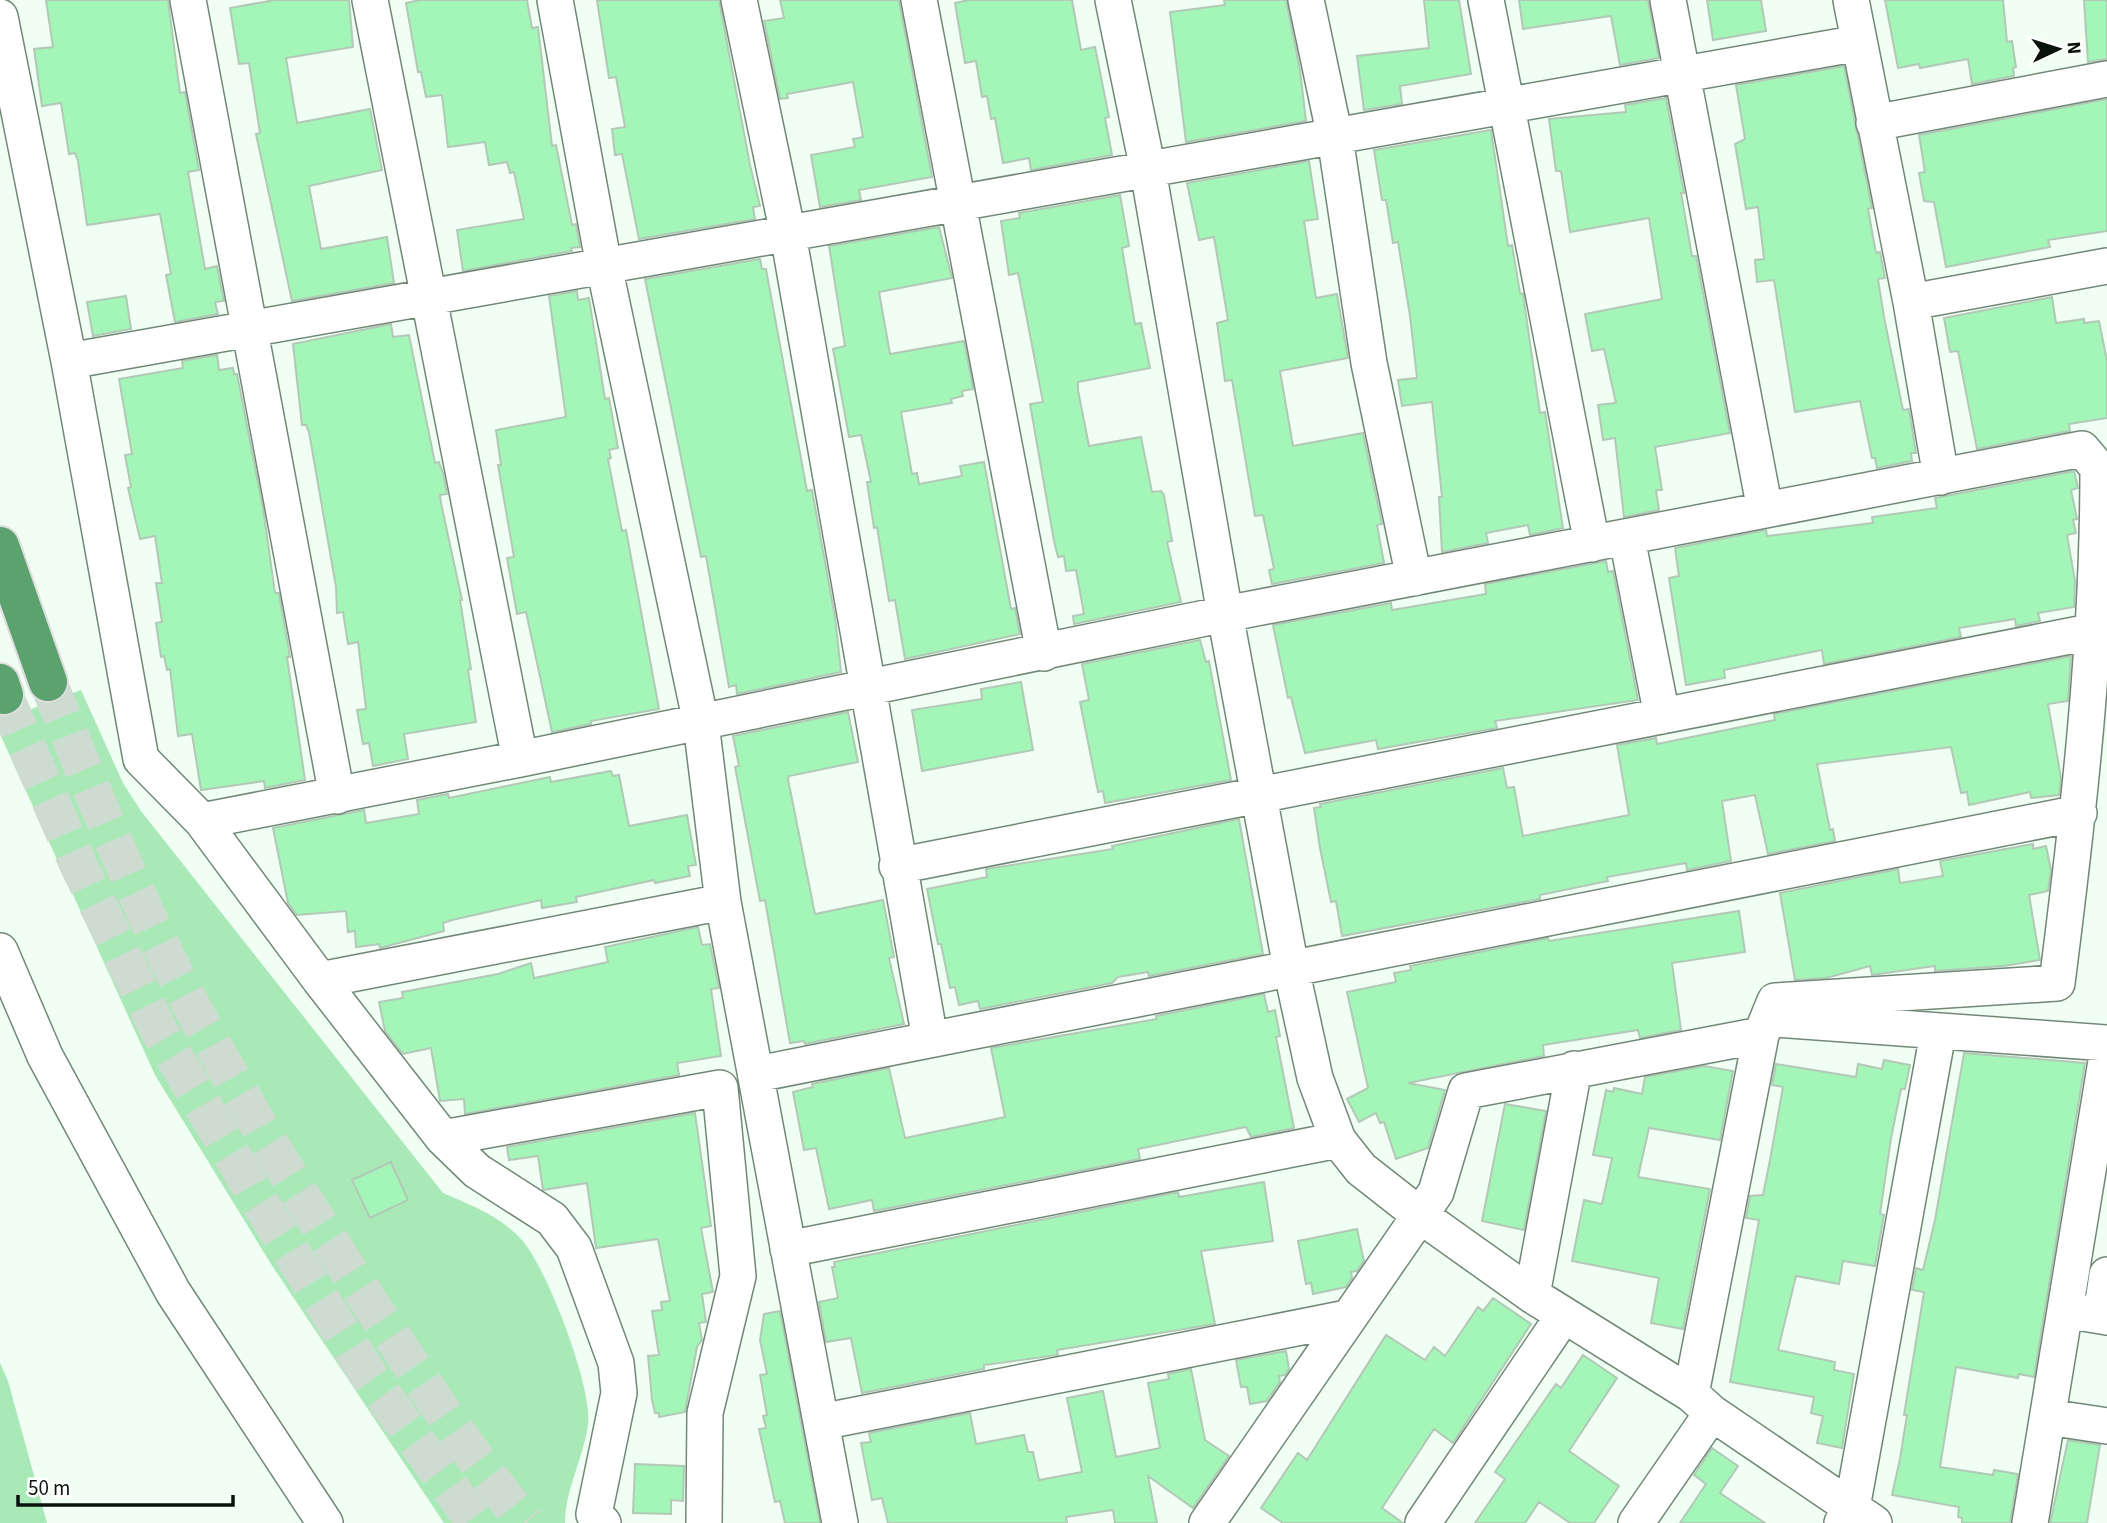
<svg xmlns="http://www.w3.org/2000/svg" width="2107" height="1523" viewBox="0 0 2107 1523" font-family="'Source Sans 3',sans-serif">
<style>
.green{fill:#a9e9b8}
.building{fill:#a3f5b8;stroke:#b3c9b7;stroke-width:2}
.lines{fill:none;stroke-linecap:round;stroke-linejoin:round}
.highway-tunnel{stroke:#cedbd0;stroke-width:38;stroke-dasharray:38 19;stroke-linecap:butt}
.minor-casing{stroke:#728877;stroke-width:38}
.highway-casing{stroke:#dddedd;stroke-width:42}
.minor{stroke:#fff;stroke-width:35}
.highway{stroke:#5ba26f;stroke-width:38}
</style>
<rect width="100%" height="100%" fill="#f0fef3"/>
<path class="green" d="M81,690L123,783L141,811L443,1193C471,1205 500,1216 521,1239C546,1265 593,1388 588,1424C584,1457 565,1490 565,1523H444L271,1264L155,1075L0,734V721Z
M0,1363L8,1381L47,1523H0Z"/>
<path class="building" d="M46,0H168L180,93L185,92L199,170L188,172L205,269L217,266L224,301L215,302L218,314L175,322L166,275L171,274L160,214L87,225L78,161L75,153L69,154L61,103L42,106L34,49L53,47Z
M275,0H349L353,47L286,58L297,123L370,109L382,170L309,186L321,249L387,237L394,283L292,301L256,134L260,133L249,63L239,64L230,8Z
M420,0H527L532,28L538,27L552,146L556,145L572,225L576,224L580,247L571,248L572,251L463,271L457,230L524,219L514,172L510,173L507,162L489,165L485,142L448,147L442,95L426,97L421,72H418L406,3Z
M597,0H719L750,165L760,206L753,207L755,219L639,239L622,154L615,155L612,129L625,127L616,77L609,78Z
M780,0H899L932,177L859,190L861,200L820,207L811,155L855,147L853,139L863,137L853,82L787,94L788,98L780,99L764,21L784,18Z
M969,0H1072L1081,50L1095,47L1109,117L1105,118L1112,155L1031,170L1029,158L1003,163L995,118L991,119L987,96L982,97L976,61L965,63L955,3Z
M1224,0H1286L1300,70L1306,121L1186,142L1170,12L1225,5Z
M1424,0H1459L1471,74L1400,86L1402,104L1364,110L1357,56L1429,48Z
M1519,0H1648L1659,58L1620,65L1611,16L1523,29Z
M1707,0H1761L1766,31L1713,40Z
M1885,0H2003L2007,42L2012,41L2016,67L2013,68L2014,76L1972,84L1968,59L1920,68L1919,64L1898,68Z
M2084,0H2107V59L2088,62Z
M1844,66L1872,208L1868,209L1876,253L1880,252L1885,278L1878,279L1884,317L1903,410L1909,409L1916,453H1911L1912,461L1877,468L1875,458H1872L1860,401L1795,412L1774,280L1757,282L1755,260L1764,259L1758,207L1746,209L1735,144L1745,139L1736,85Z
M1666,98L1684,193H1681L1692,256H1696L1730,433L1655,447L1662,490H1656L1659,510L1624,517L1615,438L1603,440L1598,405L1616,403L1604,349L1592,351L1585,314L1662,299L1649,218L1570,232L1561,171H1556L1549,119L1626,112L1625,105Z
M2107,99V231L2048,240L2050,247L1946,267L1934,202L1924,201L1919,173L1925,172L1919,135Z
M1491,130L1508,246L1512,245L1520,293L1523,294L1540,413L1545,412L1563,528L1530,535L1528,525L1486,533L1488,543L1442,552L1439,497H1442L1432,402L1402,406L1398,380L1417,378L1410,316L1398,242L1393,243L1386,200H1382L1374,150Z
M1309,161L1318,219L1304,221L1316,298L1337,294L1348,358L1280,371L1293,446L1363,433L1382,524L1377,525L1384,563L1272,584L1269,570L1274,569L1263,515L1255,516L1232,380L1225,381L1217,323L1228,320L1214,237L1199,240L1187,183Z
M1120,195L1129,246L1122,248L1135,324L1141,323L1150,368L1078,382V390L1089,446L1141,437L1152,492L1161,491L1164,495L1172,541L1167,542L1181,602L1074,624L1073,616L1084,614L1076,570L1066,571L1064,556L1058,557L1054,541L1030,404L1043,402L1018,273L1009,275L1001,221L1020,218L1019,213Z
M939,227L952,278L879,292L890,354L964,341L971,377L973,389L962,391L963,396L951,399L952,403L901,412L912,474L917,473L919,484L962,476L960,466L984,462L1011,609L1015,608L1020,634L905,659L895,600L889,601L877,527L874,528L867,482H871L861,435L849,437L833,349L845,346L829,246Z
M760,259L762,269H766L807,491L812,490L835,617L841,672L737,694L736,685L729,687L706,556L701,557L645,279Z
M577,291L578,300L589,298L605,399L609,398L618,448L609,450L611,458L608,459L622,531L626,530L659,709L591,721V724L552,732L526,612L517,614L507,558L514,557L498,465H501L496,430L566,417L549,296Z
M126,296L131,329L93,336L87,302Z
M2052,297L2056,323L2084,319V323L2099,321L2107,361V418L2069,424L2070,431L1977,449L1958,351L1950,352L1944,318Z
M391,324L393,337L409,335L435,463L439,462L443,473L447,494L440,495L441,503L462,600H460L471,669L468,670L476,722L404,734L408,759L373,766L369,743L363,744L357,710L366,709L358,642L348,644L343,612L337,613L336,587L309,432L306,425H302L293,344Z
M217,355L219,370L233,368L234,374H237L263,508L275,593H279L290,657H287L305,780L265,788L264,781L201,790L192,734L178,736L170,669L167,670L164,656L161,657L156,623L162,622L156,583H162L155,536L140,539L128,488L131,487L125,455L132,454L119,379L183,368L182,361Z
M2074,471L2078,488L2071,490L2077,519L2073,520L2076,533L2067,535L2075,581L2074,607L2038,613L2040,621L2016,626L2015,619L1959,628L1961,637L1824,664L1822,650L1724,670L1725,678L1686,685L1669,578L1679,576L1675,548L1766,530L1767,536L1873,523L1872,517L1937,508L1935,498Z
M1606,561L1608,572L1613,571L1638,700L1495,721L1497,728L1378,749L1376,740L1305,753L1291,697L1288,698L1273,625L1391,603L1392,610L1486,594L1485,584Z
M1200,640L1206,662L1209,661L1231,780L1105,803L1103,791L1098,792L1080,702L1089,700L1082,664Z
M2071,656L2068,701L2048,704L2061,778L2059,795L2031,798L2030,792L1969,805L1967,792L1961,793L1951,747L1817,764L1830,830L1833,829L1835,841L1768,854L1755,795L1722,801L1731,861L1687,870L1686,863L1607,877L1608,881L1540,895V899L1342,936L1336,901L1331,902L1320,848L1314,808L1321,807L1320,804L1503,768L1507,788L1514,787L1523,836L1629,815L1617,745L1656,738L1657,744L1775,720L1774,714Z
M1021,682L1033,750L922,771L912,710L982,699L981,689Z
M848,712L858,762L789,776L788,779L815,914L883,900L894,957L889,958L904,1024L805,1044L804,1041L790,1043L765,900L760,901L735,767L739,766L733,736Z
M611,771L613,776L619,775L629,826L687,815L696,865L688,866L690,876L655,883L654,880L576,897L577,902L542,908L541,900L452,920L443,923L444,931L380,948L379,944L356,947L355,931L348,932L346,911L297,915L288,903L273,828L364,810L366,823L419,814L417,800L448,794L449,798L550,777L551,782Z
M1239,819L1263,954L1149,976L1148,972L1118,977L1112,983L980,1009L978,1001L959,1005L955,987L950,988L941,944H938L927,889L987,877L986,869L1113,849L1112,846Z
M2033,844V849L2046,846L2051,870L2048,891L2029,895L2040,960L2004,966L1935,971V966L1872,975L1870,966L1826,978L1795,980L1780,893L1898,869L1900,883L1943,876L1940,861Z
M1739,911L1745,952L1672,963L1681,1030L1640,1038L1638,1030L1543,1045L1544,1056L1408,1083L1445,1090L1428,1148L1396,1159L1384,1122L1380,1123L1376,1113L1359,1122L1347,1099L1368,1088L1347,992L1396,982L1394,973L1411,970L1410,966L1548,938L1549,941Z
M698,927L702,945L710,944L719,988L711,989L721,1056L677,1063L679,1075L465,1114L464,1099L440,1101L431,1048L403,1054L385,1031L379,1002L403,998L402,992L498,974L531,963L534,978L608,962L605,947Z
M1264,994L1268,1012L1275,1010L1280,1036L1276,1037L1294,1128L1251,1137L1246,1127L1138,1149L1140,1159L874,1211L872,1200L829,1209L816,1148L804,1150L793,1092L813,1087L812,1084L889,1068L905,1138L1005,1117L991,1048L1157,1019L1156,1016Z
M1964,1053L2085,1063L2034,1377L2019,1374L2018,1378L1956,1367L1940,1467L1993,1475L1994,1470L2018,1474L2010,1523H1962V1518L1958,1517L1959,1507L1892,1495L1900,1459L1907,1415H1904L1924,1292L1912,1290L1916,1268L1923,1270L1935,1220Z
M1884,1060L1910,1065L1905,1089H1901L1891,1138L1880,1214L1884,1215L1875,1266L1843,1261L1839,1284L1796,1276L1778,1350L1835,1362L1834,1370L1854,1374L1842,1448L1817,1443L1823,1416L1811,1413L1814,1397L1730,1382L1759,1220L1746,1218L1750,1196L1763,1195L1770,1160L1783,1087L1772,1085L1776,1064L1856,1077L1858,1064L1882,1069Z
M1704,1066L1733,1071L1720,1140L1649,1128L1638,1177L1710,1189L1683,1329L1651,1323L1659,1278L1572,1261L1584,1200L1602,1204L1612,1158L1593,1155L1606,1090L1613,1092L1614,1088L1642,1094L1645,1077Z
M1505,1104L1546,1111L1524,1230L1482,1221Z
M695,1113L711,1226L701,1228L713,1292L702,1294L706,1322L699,1323L702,1340L697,1347L685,1412L659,1417V1413H655L652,1400L648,1356L659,1355L652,1311L662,1310L661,1302L670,1301L658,1239L596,1248L587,1183L543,1190L538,1156L509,1160L507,1147Z
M391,1162L408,1200L370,1218L352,1180Z
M1264,1182L1273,1241L1201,1251L1215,1324L1057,1350L1058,1355L984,1365V1369L862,1393L851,1338L826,1342L819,1302L838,1298L832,1267H835L834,1262L1178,1192L1179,1197Z
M1357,1229L1364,1261L1357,1271L1351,1272L1352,1278L1346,1287L1313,1294L1311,1283L1306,1284L1298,1241Z
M1493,1298L1531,1324L1453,1443L1434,1429L1382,1508L1403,1523H1283L1261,1508L1298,1453L1307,1460L1386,1335L1425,1360L1434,1347L1445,1356L1478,1307L1483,1311Z
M780,1311L820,1523H785L780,1501L775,1502L759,1429L766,1428L763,1416L767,1415L760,1375L767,1374L760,1340L764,1314Z
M1286,1351L1289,1369L1285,1375L1279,1376L1280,1382L1267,1401L1250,1404L1247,1387H1241L1236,1360Z
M1583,1355L1617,1378L1569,1451L1619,1486L1594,1523H1570L1539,1502L1525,1523H1475L1505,1479L1495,1472L1556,1384L1561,1388Z
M1191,1369L1205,1440L1229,1456L1193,1508L1148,1476L1157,1523H1115L1113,1510L1066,1517L1067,1523H888L882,1498L872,1500L861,1443L871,1442L869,1433L970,1413L976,1444L1024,1435L1028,1452H1033L1039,1480L1082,1472L1067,1398L1103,1391L1116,1457L1160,1448L1148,1383L1169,1379L1168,1374Z
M2068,1440L2100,1445L2087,1523H2050Z
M1712,1448L1738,1466L1720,1493L1765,1523H1680L1706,1484L1694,1475Z
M635,1464L684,1466L683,1501L671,1500V1514L633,1513Z"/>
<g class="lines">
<path class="highway-tunnel" d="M48,682C94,795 139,909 197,1016C256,1125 321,1231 390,1333C433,1398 476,1464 526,1523
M4,695L79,866L158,1029L260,1203L371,1379L476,1523"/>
<g class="minor-casing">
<path id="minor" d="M188,0L337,796
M370,0L520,759
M555,0L604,266L701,723L723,902L840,1523
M739,0L788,234L930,1039
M919,0L1044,653
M1113,0L1148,170L1225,614L1291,968L1315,1078L1338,1140L1361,1169L1421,1216L1532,1295L1691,1394L1712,1413L1874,1523
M1306,0L1335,137L1369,363L1414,578
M1486,0L1592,544
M1668,0L1765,510
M1851,0L1911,302L1941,477
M0,17L69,361L141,759L202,821L320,980L443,1138L477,1171L552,1219L574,1248L616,1363L619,1393L594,1514L603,1523
M1874,123L2107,79
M1911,302L2107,266
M69,361L1859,43
M1627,538L1662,716
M202,821L520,759L1225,614L2082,449L2098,468C2098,641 2079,811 2057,983L1775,1001L1761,1035L1691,1394
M897,866L2095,631
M0,951L45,1056L173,1292L325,1523
M320,980L723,902
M1775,1019L2107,1043
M757,1074L2079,813
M443,1138L720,1088L738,1276L705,1413L704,1523
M788,1249L1338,1140
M1532,1295L1574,1069
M2065,1310L2107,1317
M2101,1316L2107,1275
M2048,1417L2107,1426
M821,1422L1347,1318
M1207,1523L1436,1192L1466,1091L1761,1035
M1423,1523L1564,1315
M1636,1523L1712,1413
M1842,1523L1852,1508L1938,1033
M2030,1523L2107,1055"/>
</g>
<g class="highway-casing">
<path id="highway" d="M0,546L48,682
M0,683L4,695"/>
</g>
<use href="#minor" class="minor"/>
<use href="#highway" class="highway"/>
</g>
<g transform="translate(2058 49) rotate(86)" stroke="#ffffff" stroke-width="5" paint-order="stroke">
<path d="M0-5L12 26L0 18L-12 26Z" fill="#0a120c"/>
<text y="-10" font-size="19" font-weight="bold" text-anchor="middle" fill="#0a120c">N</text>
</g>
<path d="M18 1495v10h215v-10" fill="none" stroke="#0a120c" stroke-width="3.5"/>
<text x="28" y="1495" font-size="21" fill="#0a120c" stroke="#ffffff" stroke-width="5" paint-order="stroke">50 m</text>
</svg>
